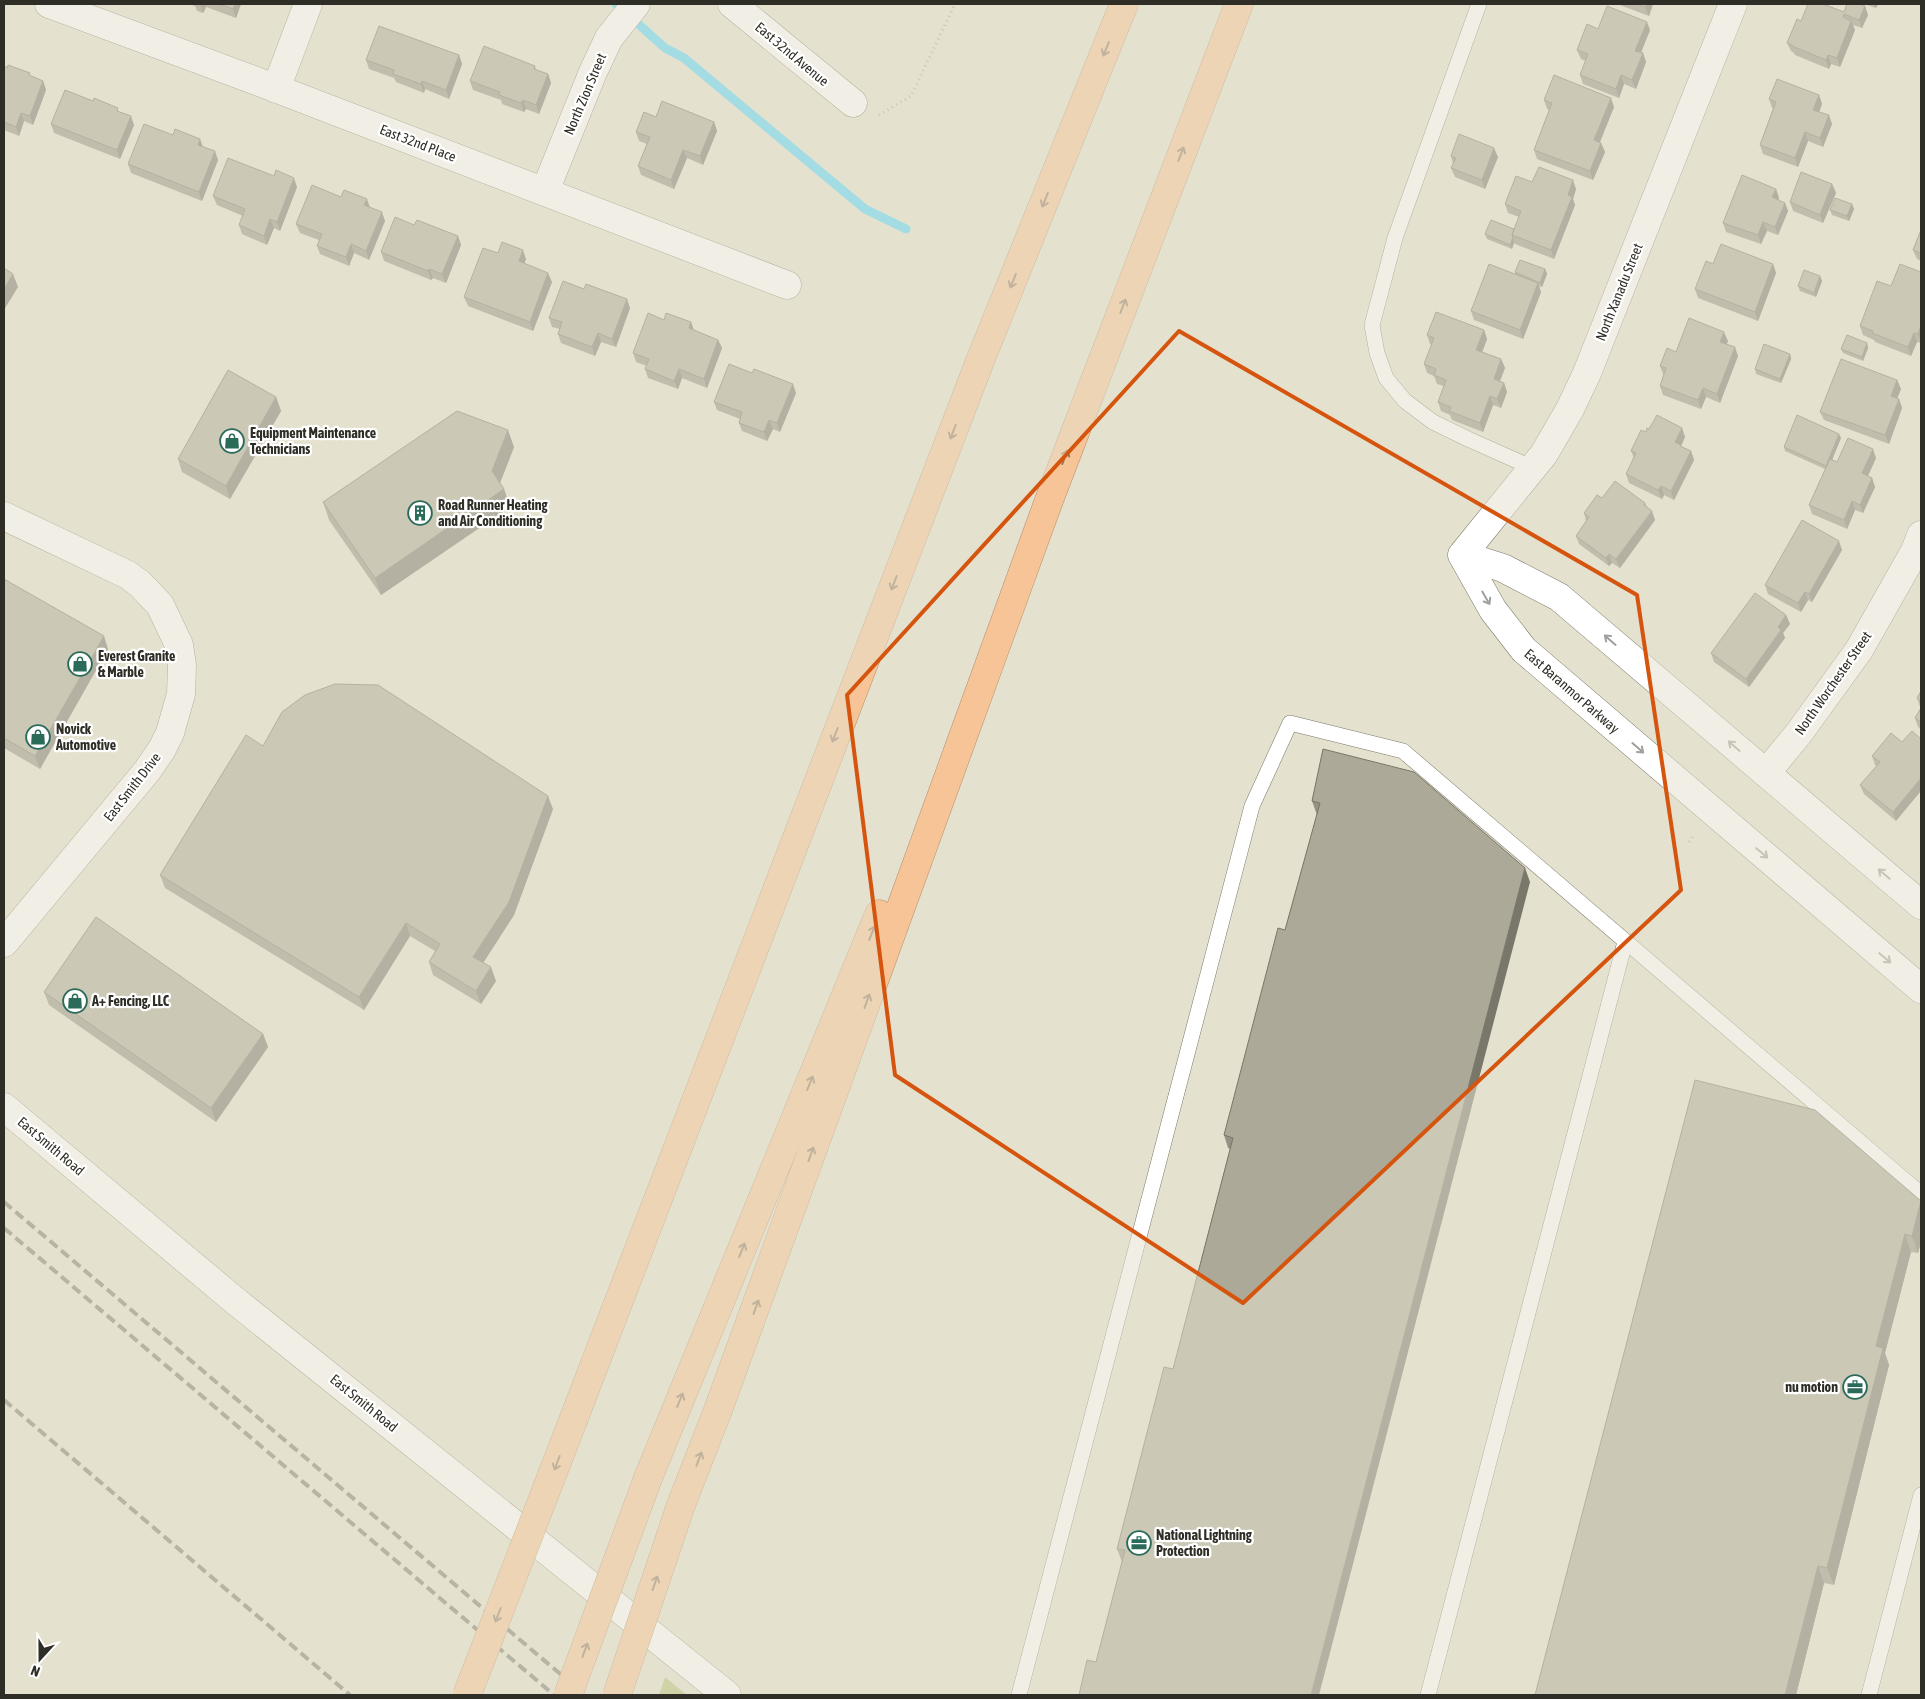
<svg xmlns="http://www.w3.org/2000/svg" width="1925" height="1699" viewBox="0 0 1925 1699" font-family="'Asap Condensed',sans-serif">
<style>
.green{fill:#b5c277}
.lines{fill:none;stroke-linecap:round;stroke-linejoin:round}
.stream{stroke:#52d5f8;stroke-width:9}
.service-casing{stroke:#7d7969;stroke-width:16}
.minor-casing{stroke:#7d7969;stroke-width:29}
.tertiary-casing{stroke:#7d7969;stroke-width:29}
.motorway-casing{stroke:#b08f6f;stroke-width:29}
.path{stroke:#a6a395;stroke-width:3;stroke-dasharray:1 4;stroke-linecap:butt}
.service{stroke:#fff;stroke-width:15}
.minor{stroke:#fff;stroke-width:28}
.tertiary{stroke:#fff;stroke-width:28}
.motorway{stroke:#f6c496;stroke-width:28}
.rail{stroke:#7e7c70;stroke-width:4;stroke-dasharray:10 5;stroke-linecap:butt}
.motorway-bridge-casing{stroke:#b08f6f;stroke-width:29;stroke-linecap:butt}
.motorway-bridge{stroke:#f6c496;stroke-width:28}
.wall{fill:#959183}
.shaded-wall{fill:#79766a}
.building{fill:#ada998;stroke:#79766a}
.oneway{stroke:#92785e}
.oneway2{stroke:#a1a09d}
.marked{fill:none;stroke:#d5550f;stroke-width:4;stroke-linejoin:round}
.labels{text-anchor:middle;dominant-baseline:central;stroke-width:4.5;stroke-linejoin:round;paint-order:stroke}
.street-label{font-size:14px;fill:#2e2d26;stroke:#fff}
.poi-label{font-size:14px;font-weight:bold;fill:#2e2d26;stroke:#fff;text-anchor:start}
</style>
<rect width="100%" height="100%" fill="#e5e1cf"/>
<path class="green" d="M665,1677L687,1695H659Z"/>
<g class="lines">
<path class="stream" d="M616,4L665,48L684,58L865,209L906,229"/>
<g class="service-casing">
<path id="service" d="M1479,4L1395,238L1372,325L1377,353L1386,378L1405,401L1433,422L1468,439L1533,468
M1019,1695L1252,806L1290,723L1403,751L1921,1194
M1428,1695L1625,942
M1869,1695L1921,1495"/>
</g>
<g class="minor-casing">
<path id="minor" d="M49,4L259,82L787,285
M732,4L853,103
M276,89L308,4
M545,191L593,72L609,38L636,4
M4,516L128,575L140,584L160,605L179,645L182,665L181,694L170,733L162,749L147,771L4,943
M1766,773L1799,733L1859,650L1915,551L1921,535"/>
</g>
<g class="tertiary-casing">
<path id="tertiary" d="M1462,555L1493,610L1524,650L1921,989
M1462,555L1544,454L1570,409L1587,373L1733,4
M1462,555L1503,568L1559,597L1921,905
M4,1107L233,1299L727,1695"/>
</g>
<g class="motorway-casing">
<path id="motorway" d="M574,1418L980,361L1124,4
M648,1478L879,914
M681,1505L718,1410L1048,503L1239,4"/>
</g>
<path class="path" d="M879,115L911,96L955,4
M1689,842L1695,834"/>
<use href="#service" class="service"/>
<use href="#minor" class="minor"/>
<use href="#tertiary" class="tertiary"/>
<use href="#motorway" class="motorway"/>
<path class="rail" d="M4,1202L585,1695
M4,1228L554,1695
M4,1400L350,1695"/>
<g class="motorway-bridge-casing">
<path id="motorway-bridge" d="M467,1695L574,1418
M568,1695L648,1478
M617,1695L681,1505"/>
</g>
<use href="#motorway-bridge" class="motorway-bridge"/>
</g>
<path class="wall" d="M188,4H241L236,18L206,7L203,13L197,11L195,6Z
M1617,4H1653L1649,16Z
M1847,4H1861L1865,6L1868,15L1862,28L1853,25L1855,30L1840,67L1831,64L1829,69L1795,55L1794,53L1791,51L1787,43L1844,12Z
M1864,4H1878L1876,8Z
M1598,29L1650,30L1641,53H1643L1646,62L1636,89L1624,84L1619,98L1583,84L1580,75L1586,61L1581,59L1577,50Z
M459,55L462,64L449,99L425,89L424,93L396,82L394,78L369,69L366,60Z
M4,66L43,81L46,90L33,125L24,121L19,136L4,130Z
M535,66L536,70L548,74L551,83L539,114L526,109L524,112L502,104L501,100L473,90L470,81Z
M1819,95L1822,104L1819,112L1832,124L1823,147L1808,141L1798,167L1763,154L1760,145L1773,108H1772L1769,99Z
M1544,100L1614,107L1600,142L1605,152L1593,180L1537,159L1534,150L1549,110L1547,109Z
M120,112L134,125L120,159L54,133L51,124Z
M656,117L714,122L717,131L703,165L687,158L674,189L641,175L638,166L647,144L639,141L636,132Z
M173,135L200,139L203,147L218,160L202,201L131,173L128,164Z
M1451,156L1498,157L1485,189L1455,177L1451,168L1453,164Z
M1532,182L1576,189L1573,199L1575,205L1554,259L1515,244L1514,243L1512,249L1487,239L1485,234L1514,229L1519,217L1508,213L1505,204Z
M1832,184L1836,193L1823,223L1793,211L1790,202Z
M297,187L280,231L274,228L267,245L242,234L239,225L243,216L217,205L213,196Z
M1776,189L1779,198L1778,200L1785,203L1788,211L1778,235L1767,231L1761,244L1726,232L1723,223Z
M341,197L370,207L385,221L369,260L354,253L349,266L320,254L317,246L319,240L300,233L296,224Z
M1852,204L1854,209L1849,221L1832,215L1830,210Z
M414,225L458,236L461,245L446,283L433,278L431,280L384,261L381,252Z
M1921,230V261L1917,259L1913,250Z
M498,253L526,259L524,264L552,282L533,331L468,306L464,297Z
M1713,264H1773L1776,273L1758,321L1698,298L1695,289Z
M1900,264L1921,343L1917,342L1911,356L1875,342L1874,340L1863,335L1860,326L1891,286Z
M1545,269L1547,274L1542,287L1539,286L1541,292L1523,339L1474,320L1471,311L1515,275V272Z
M1820,276L1822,281L1816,297L1800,291L1798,286Z
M630,308L616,347L601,342L595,356L561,343L558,334L560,329L552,327L549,318Z
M664,320L691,322L694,330L718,340L722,348L707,388L682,378L678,389L648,378L645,369L647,366L636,362L633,353Z
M1484,330L1487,339L1482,352L1501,359L1505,368L1500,381L1504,383L1507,392L1501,408L1493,405L1483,432L1452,420L1450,415L1441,411L1438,402L1444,386L1437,384L1434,376L1427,373L1424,364L1432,345L1430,344L1427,335Z
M1728,341L1726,344L1738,356L1720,403L1706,397L1701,409L1663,395L1660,386L1664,375L1663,374L1660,366L1676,352Z
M1867,343L1868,348L1863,361L1843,353L1841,349Z
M1790,354L1791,359L1781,383L1756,374L1755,369Z
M1897,380L1901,389L1897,399H1899L1902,408L1889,444L1824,420L1820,412Z
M796,393L780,432L773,429L767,441L742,431L739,423L740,419L717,410L714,402Z
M276,397L281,411L230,499L182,472L178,459Z
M1682,428L1685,437L1681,446V447L1691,451L1694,460L1674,500L1664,495L1662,499L1629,483L1626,474L1634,458L1631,451L1646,432L1649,429Z
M1841,438L1832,459L1837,462L1876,458L1868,476L1872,478L1875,487L1863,513L1855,510L1847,529L1812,514L1809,505L1825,469L1785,451L1784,447Z
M514,447L500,483L504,489L510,507L381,595L329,520L323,502Z
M1602,498L1645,503L1655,520L1620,568L1612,563L1609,566L1579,544L1576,536L1586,521L1584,513Z
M1842,550L1812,602L1808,600L1801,612L1768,594L1765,585Z
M4,579L108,649L40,769L4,748Z
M1786,615L1790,624L1783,633L1785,638L1749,687L1714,662L1711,653Z
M1921,691V707H1920L1917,698Z
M1921,708V729L1918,727L1915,718Z
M1902,742L1896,821L1864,794L1860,785L1877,766L1875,765L1872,756Z
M263,746L553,809L514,915L483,963L496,981L481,1004L433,975L429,962L435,951L410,936L364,1010L165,888L160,875Z
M1323,749L1530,882L1096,1662L1122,1562L1117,1549L1173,1369L1230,1149L1228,1148L1224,1135L1285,930L1317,815L1312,801Z
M44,992L263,1034L268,1047L216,1122L49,1005Z
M1921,1201V1242L1918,1253L1911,1252L1885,1353L1889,1365L1834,1585L1824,1583L1796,1695H1535Z"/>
<path class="shaded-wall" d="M200,4H205L206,7L203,13Z
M235,4H241L236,18L233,9Z
M1647,4H1653L1649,16L1645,7Z
M1874,4H1878L1876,8Z
M1865,6L1868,15L1862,28L1859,20Z
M1851,21L1855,30L1840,67L1837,58Z
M1647,22L1650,30L1638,59L1635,51Z
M1643,53L1646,62L1636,89L1632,80Z
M459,55L462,64L449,99L446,90Z
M1828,55L1831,64L1829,69L1826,60Z
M548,74L551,83L539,114L536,105Z
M1621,75L1624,84L1619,98L1616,89Z
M43,81L46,90L33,125L30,116Z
M422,81L425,89L424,93L421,84Z
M1819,95L1822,104L1817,118L1813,110Z
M1611,98L1614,107L1597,149L1594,140Z
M523,100L526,109L524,112L521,103Z
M21,113L24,121L19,136L16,127Z
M1829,115L1832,124L1823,147L1820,138Z
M131,116L134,125L120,159L117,150Z
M714,122L717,131L703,165L700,156Z
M1805,132L1808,141L1798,167L1795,158Z
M200,139L203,148L198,145Z
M1601,143L1605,152L1593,180L1590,171Z
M1494,148L1498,157L1485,189L1482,180Z
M683,150L687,158L674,189L671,180Z
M215,151L218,160L202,201L199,192Z
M294,178L297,187L280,231L277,222Z
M1573,180L1576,189L1573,199L1575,205L1554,259L1551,250L1568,195Z
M1832,184L1836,193L1823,223L1820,215Z
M1776,189L1779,198L1775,206L1772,197Z
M367,199L370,208L364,205Z
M1785,203L1788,211L1778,235L1775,227Z
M1852,204L1854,209L1849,221L1847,216Z
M382,212L385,221L369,260L366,251Z
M270,219L274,228L267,245L264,236Z
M1763,222L1767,231L1761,244L1758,235Z
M458,236L461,245L446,283L442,274Z
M1513,238L1514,243L1512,249L1510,245Z
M351,244L354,253L349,266L346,257Z
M523,250L526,259L522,270L519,261Z
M1773,264L1776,273L1758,321L1755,312Z
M429,269L433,278L431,280L428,271Z
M1545,269L1547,274L1542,287L1540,283Z
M548,273L552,282L533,331L530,322Z
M13,274L18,287L4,310V289Z
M1820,276L1822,281L1816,297L1814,293Z
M1538,283L1541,292L1523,339L1520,330Z
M627,299L630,308L616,347L612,339Z
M691,322L694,331L689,328Z
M1921,325V343L1918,334Z
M1484,330L1487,339L1480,358L1476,350Z
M1724,332L1728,341L1724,351L1720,342Z
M598,333L601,342L595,356L592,347Z
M1914,333L1917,342L1911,356L1908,347Z
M718,340L722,348L707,388L704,379Z
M1867,343L1868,348L1863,361L1862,357Z
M1735,347L1738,356L1720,403L1717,394Z
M1790,354L1791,359L1781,383L1780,379Z
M1501,359L1505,368L1497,388L1494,379Z
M679,369L682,378L678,389L674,381Z
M1897,380L1901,389L1894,405L1891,396Z
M1504,383L1507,392L1501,408L1497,399Z
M793,384L796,393L780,432L777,423Z
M1703,388L1706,397L1701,409L1698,400Z
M1490,396L1493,405L1483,432L1480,423Z
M276,397L281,411L230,499L226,486Z
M1899,399L1902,408L1889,444L1885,435Z
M769,420L773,429L767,441L764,432Z
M1682,428L1685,437L1681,446L1684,453L1675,442Z
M508,430L514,447L498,488L492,471Z
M1839,434L1841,438L1828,470L1826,466Z
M1873,449L1876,458L1865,482L1862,473Z
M1691,451L1694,460L1674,500L1671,491Z
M1872,478L1875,487L1863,513L1860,505Z
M1661,486L1664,495L1662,499L1658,490Z
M504,489L510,507L381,595L375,578Z
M1852,501L1855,510L1847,529L1844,520Z
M1652,511L1655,520L1620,568L1616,559Z
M1839,541L1842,550L1812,602L1809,594Z
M1609,554L1612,563L1609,566L1606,558Z
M1805,592L1808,600L1801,612L1798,603Z
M1786,615L1790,624L1783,633L1785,638L1749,687L1746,679L1778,627Z
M104,636L108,649L40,769L35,756Z
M1921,778V791L1896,821L1893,812Z
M548,796L553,809L514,915L478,971L473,957Z
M1525,868L1530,882L1319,1695H1311Z
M406,923L410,936L364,1010L359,997Z
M491,967L496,981L481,1004L476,991Z
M263,1034L268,1047L216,1122L211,1108Z
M1921,1201V1242L1918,1253L1912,1236Z
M1905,1234L1911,1252L1885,1353L1889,1365L1834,1585L1827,1568L1876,1346Z
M1818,1566L1824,1583L1796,1695H1785Z"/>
<path class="building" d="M219,4H235L233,9Z
M1637,4H1647L1645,7Z
M1808,4H1823L1844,12L1847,4H1859L1865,6L1859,20L1844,14L1843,17L1851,21L1837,58L1828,55L1826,60L1792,46V45L1787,43L1797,19L1801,21Z
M1607,6L1647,22L1635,51L1643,53L1632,80L1621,75L1616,89L1580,75L1588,54L1577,50L1587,24L1598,29Z
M379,26L459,55L446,90L422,81L421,84L393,74L394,70L366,60Z
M484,46L535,66L534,69L548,74L536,105L523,100L521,103L499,95L500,92L470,81Z
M8,65L30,73L29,75L43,81L30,116L21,113L16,127L4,122V66L7,68Z
M1554,75L1611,98L1594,140L1601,143L1590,171L1534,150L1552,103L1544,100Z
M1777,79L1819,95L1813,110L1829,115L1820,138L1805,132L1795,158L1760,145L1776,102L1769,99Z
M65,90L93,101L94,98L118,108L117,111L131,116L117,150L51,124Z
M662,101L714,122L700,156L683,150L671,180L638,166L650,137L636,132L644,112L656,117Z
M144,124L173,135L175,129L200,139L198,145L215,151L199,192L128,164Z
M1459,134L1494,148L1482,180L1451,168L1456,158L1451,156Z
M228,158L274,176L276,170L294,178L277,222L270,219L264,236L239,225L245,209L213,196Z
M1539,167L1573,180L1568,195L1572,197L1551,250L1512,235L1521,211L1505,204L1516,176L1532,182Z
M1801,172L1832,184L1820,215L1790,202Z
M1742,175L1776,189L1772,197L1785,203L1775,227L1763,222L1758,235L1723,223Z
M312,185L341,197L344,190L367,199L364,205L382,212L366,251L351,244L346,257L317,246L322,234L296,224Z
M1835,198L1852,204L1847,216L1830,210Z
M395,217L414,225L417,220L458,236L442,274L429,269L428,271L381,252Z
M1491,220L1514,229L1512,235L1513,238L1510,245L1485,234Z
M1921,230V253L1913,250Z
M502,242L523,250L519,261L548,273L530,322L464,297L483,248L498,253Z
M1721,244L1773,264L1755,312L1695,289L1706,261L1713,264Z
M1520,260L1545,269L1540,283L1515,272Z
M1489,264L1538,283L1520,330L1471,311Z
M1900,264L1921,272V325L1918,334L1914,333L1908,347L1872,333L1873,331L1860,326L1877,281L1891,286Z
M4,268L13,274L4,289Z
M1804,270L1820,276L1814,293L1798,286Z
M563,281L584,289L586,284L627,299L612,339L598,333L592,347L558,334L562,322L549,318Z
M1436,312L1484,330L1476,350L1501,359L1494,379L1504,383L1497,399L1490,396L1480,423L1449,411L1451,407L1438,402L1446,380L1434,375L1436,369L1424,364L1434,338L1427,335Z
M648,313L664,320L666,313L691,322L689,328L718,340L704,379L679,369L674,381L645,369L649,359L633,353Z
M1689,318L1724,332L1720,342L1735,347L1717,394L1703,388L1698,400L1660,386L1666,368L1660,366L1667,348L1676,352Z
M1847,335L1867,343L1862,357L1841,349Z
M1764,344L1790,354L1780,379L1755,369Z
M1841,359L1897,380L1891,396L1899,399L1885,435L1820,412Z
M729,364L752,373L754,369L793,384L777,423L769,420L764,432L739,423L742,412L714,402Z
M228,370L276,397L226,486L178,459Z
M457,411L508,430L492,471L504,489L375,578L323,502Z
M1657,415L1682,428L1675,442L1681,445L1680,446L1691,451L1671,491L1661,486L1658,490L1626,474L1636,453L1631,451L1641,430L1646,432L1647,428L1649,429Z
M1797,415L1839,434L1826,466L1784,447Z
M1848,438L1873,449L1862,473L1872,478L1860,505L1852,501L1844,520L1809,505L1830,459L1837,462Z
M1615,481L1645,503L1644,505L1652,511L1616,559L1609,554L1606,558L1576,536L1589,517L1584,513L1597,495L1602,498Z
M1802,520L1839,541L1809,594L1805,592L1798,603L1765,585Z
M4,579L104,636L35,756L4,738Z
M1755,593L1786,615L1778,627L1781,630L1746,679L1711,653Z
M335,684L378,685L548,796L509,902L473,957L491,967L476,991L429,962L440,944L406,923L359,997L160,875L246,735L263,746L282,712L305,695Z
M1921,691V701L1917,698Z
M1921,708V722L1915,718Z
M1912,731L1921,739V778L1893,812L1860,785L1880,762L1872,756L1891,733L1902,742Z
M1323,749L1414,772L1525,868L1311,1695H1079L1087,1660L1096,1662L1125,1550L1117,1549L1164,1367L1173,1369L1233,1138L1224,1135L1278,928L1285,930L1320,803L1312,801Z
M96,917L263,1034L211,1108L44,992Z
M1695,1080L1815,1110L1921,1201L1912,1236L1905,1234L1876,1346L1883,1348L1827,1568L1818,1566L1785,1695H1535Z"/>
<defs><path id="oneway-shaft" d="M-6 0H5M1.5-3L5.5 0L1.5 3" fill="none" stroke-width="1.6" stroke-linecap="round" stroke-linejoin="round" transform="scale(1.25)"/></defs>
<g class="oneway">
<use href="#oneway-shaft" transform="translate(1106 49) rotate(112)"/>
<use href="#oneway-shaft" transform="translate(1181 154) rotate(-69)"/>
<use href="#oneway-shaft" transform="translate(1045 200) rotate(112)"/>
<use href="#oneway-shaft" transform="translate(1013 281) rotate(112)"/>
<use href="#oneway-shaft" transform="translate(1123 306) rotate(-69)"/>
<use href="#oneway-shaft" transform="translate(953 432) rotate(111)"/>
<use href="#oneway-shaft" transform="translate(1065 457) rotate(-69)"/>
<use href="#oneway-shaft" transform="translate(894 583) rotate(111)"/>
<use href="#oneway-shaft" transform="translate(835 735) rotate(111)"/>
<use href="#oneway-shaft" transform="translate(872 933) rotate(-68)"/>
<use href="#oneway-shaft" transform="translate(867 1001) rotate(-70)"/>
<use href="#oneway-shaft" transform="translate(810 1083) rotate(-68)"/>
<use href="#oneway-shaft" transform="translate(811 1154) rotate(-70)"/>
<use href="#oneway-shaft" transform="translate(742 1250) rotate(-68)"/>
<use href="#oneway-shaft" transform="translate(756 1307) rotate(-70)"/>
<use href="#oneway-shaft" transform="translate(680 1400) rotate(-68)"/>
<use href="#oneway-shaft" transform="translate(699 1459) rotate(-69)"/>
<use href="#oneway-shaft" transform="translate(557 1463) rotate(111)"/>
<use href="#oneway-shaft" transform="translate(655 1583) rotate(-71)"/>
<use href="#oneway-shaft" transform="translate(498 1615) rotate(111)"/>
<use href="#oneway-shaft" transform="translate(585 1650) rotate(-70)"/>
</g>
<g class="oneway2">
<use href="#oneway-shaft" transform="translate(1486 598) rotate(60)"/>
<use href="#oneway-shaft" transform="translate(1610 640) rotate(-139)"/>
<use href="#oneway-shaft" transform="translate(1734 746) rotate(-139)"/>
<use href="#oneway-shaft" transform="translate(1638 748) rotate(41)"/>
<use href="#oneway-shaft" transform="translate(1762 853) rotate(40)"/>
<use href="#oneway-shaft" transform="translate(1884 874) rotate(-140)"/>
<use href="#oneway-shaft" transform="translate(1885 958) rotate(40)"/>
</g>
<path d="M0 0H1925V1699H0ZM1179,331L1637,595L1681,890L1243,1303L895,1075L847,695Z" fill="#e5e1cf" fill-opacity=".55" fill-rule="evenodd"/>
<path class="marked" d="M1179,331L1637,595L1681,890L1243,1303L895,1075L847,695Z"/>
<defs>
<g id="shop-ring" transform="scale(1.25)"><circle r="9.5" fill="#fff" stroke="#2b6b59" stroke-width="1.5"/><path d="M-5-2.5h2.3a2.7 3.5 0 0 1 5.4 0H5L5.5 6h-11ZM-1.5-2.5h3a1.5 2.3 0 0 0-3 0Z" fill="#2b6b59"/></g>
<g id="building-ring" transform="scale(1.25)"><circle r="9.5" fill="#fff" stroke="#2b6b59" stroke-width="1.5"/><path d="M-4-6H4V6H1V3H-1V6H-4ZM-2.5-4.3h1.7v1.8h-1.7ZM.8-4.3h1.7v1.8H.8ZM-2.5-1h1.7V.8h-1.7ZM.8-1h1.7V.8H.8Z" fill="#2b6b59"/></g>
<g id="office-ring" transform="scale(1.25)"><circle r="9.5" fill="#fff" stroke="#2b6b59" stroke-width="1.5"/><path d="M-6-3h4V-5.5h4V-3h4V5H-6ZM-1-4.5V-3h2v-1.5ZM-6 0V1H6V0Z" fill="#2b6b59"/></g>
</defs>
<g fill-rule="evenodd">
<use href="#shop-ring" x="232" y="441"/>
<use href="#building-ring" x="420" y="513"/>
<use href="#shop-ring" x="80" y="664"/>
<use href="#shop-ring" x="38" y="737"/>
<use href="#shop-ring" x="75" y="1001"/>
<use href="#office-ring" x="1855" y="1387"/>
<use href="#office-ring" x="1139" y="1543"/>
</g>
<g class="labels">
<g class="street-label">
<text transform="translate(792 54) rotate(40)">East 32nd Avenue</text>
<text transform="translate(585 94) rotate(-67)">North Zion Street</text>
<text transform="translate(418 143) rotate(21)">East 32nd Place</text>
<text transform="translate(1619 292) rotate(-68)">North Xanadu Street</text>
<text transform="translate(1833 683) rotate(-55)">North Worchester Street</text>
<text transform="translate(1572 691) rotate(41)">East Baranmor Parkway</text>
<text transform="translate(132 787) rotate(-52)">East Smith Drive</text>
<text transform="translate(51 1146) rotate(40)">East Smith Road</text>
<text transform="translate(364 1403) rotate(39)">East Smith Road</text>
</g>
<g class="poi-label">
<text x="250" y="433">Equipment Maintenance<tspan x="250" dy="16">Technicians</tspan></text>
<text x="438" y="505">Road Runner Heating<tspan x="438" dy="16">and Air Conditioning</tspan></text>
<text x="98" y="656">Everest Granite<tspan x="98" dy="16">&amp; Marble</tspan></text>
<text x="56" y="729">Novick<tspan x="56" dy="16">Automotive</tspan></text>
<text x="92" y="1001">A+ Fencing, LLC</text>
<text x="1838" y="1387" text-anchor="end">nu motion</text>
<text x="1156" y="1535">National Lightning<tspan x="1156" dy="16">Protection</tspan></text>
</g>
</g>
<rect width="1925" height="1699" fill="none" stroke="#2e2d26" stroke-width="10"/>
<g transform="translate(40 1659) rotate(201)" stroke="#ffffff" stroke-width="4" paint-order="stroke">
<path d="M0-4L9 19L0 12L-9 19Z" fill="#2e2d26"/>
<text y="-8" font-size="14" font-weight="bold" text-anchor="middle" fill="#2e2d26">N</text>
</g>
</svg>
